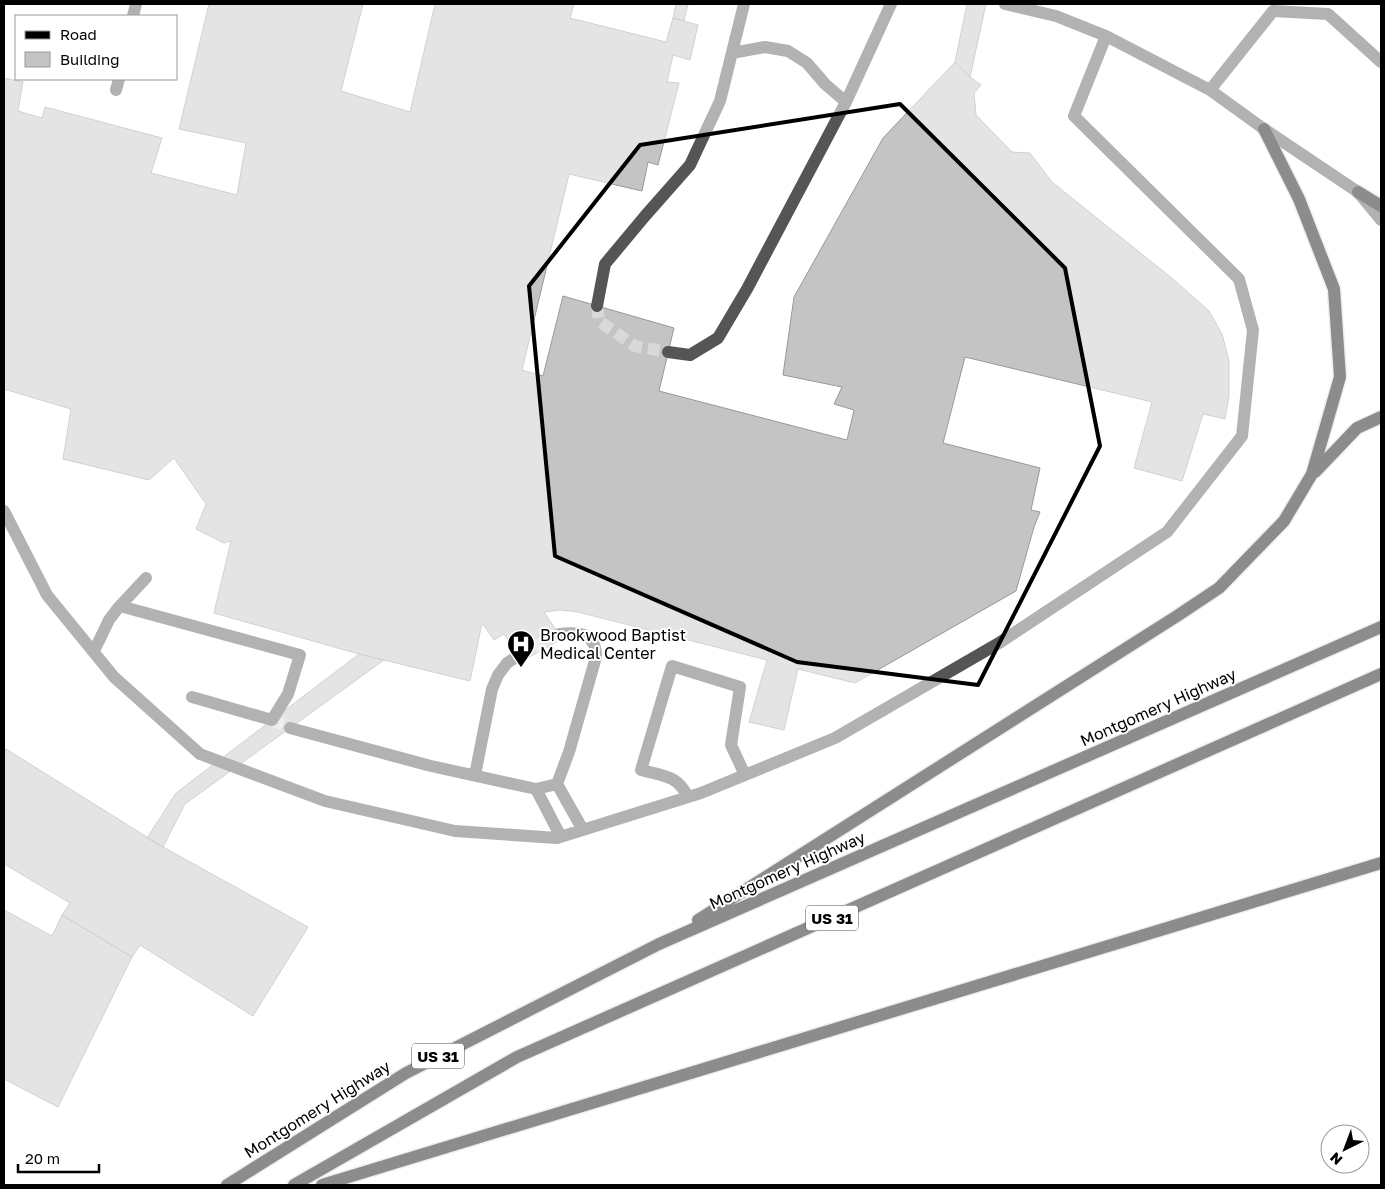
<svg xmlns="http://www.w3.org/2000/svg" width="1385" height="1189" viewBox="0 0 1385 1189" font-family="'Golos Text',sans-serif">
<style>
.building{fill:#c4c4c4;stroke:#999}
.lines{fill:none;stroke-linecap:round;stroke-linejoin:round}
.minor-tunnel{stroke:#d9d9d9;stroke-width:12;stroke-dasharray:12 6;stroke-linecap:butt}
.major-casing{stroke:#dbdbdb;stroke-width:15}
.minor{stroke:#555;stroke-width:12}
.major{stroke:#000;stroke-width:12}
.marked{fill:none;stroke:#000;stroke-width:4;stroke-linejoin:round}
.labels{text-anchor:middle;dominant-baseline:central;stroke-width:4;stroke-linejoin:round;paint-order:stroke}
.shield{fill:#fff;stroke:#4c4c4c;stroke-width:1}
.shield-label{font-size:15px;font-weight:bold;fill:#000}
.poi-label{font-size:16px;fill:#000;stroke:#fff;text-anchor:start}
.street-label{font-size:16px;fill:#000;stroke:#fff}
</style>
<rect width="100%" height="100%" fill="#fff"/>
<path class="building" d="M209,4H363L341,91L410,112L435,4H574L570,18L666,42L673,18L698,25L690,60L673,55L667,82L679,83L658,165L648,162L642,191L569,174L522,370L543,376L563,296L674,328L659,391L847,440L854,410L834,404L842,387L783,375L794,297L883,138L955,62L970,77L981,85L974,93L976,115L1012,152L1030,153L1052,182L1173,279L1209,311L1222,334L1229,361V396L1225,419L1203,414L1182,481L1134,468L1152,402L965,357L943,443L1040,468L1031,510L1040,512L1034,527L1016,591L855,683L798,669L784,730L749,722L767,660L578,612L560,610L544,612L562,639L522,661L504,634L494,640L482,623L470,681L359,654L214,613L231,541L224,543L196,529L206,504L174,458L149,480L63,459L71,409L4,389V78L23,82L18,111L42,118L45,107L162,138L151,173L237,195L246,143L179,129Z
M676,4H688L684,21L673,18Z
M967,4H986L970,77L955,62Z
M359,654L384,660L185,804L163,847L147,838L176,793Z
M6,749L163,847L308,927L253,1016L140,945L132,957L62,915L70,903L4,864V754Z
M4,910L52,936L62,915L132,957L58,1107L4,1079Z"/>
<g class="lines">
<path class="minor-tunnel" d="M597,306L599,321L635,346L668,352
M518,656L559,634
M272,720L290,728"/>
<g class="major-casing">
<path id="major" d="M1358,192L1381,206
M1315,472L1357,428L1381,417
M698,920L1177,616L1219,588L1284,521L1312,474L1340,377L1334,289L1299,199L1264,129
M227,1185L406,1073L659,944L1381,627
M294,1185L517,1057L1381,674
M322,1185L1381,863"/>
</g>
<path class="minor" d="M1005,4L1056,16L1106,36L1210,90L1264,129L1358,192L1381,220
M133,16L136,4
M732,53L765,47L788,51L807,63L825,84L846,102
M116,90L119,79
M1210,90L1273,11L1328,14L1381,62
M597,306L605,264L645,216L690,165L720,101L744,4
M668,352L690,355L718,338L747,289L846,102L891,4
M4,511L47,595L114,677L200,754L325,801L455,831L557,838L701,793L835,738L999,643L1167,532L1242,436L1253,330L1239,279L1074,116L1106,36
M120,606L300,655L288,694L272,720L192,697
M94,651L109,620L118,608L146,578
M290,728L431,766L536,789L557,784
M475,775L492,689L498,675L507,663L518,656
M557,784L569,752L596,657C596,632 579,632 559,634
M557,784L583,830
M536,789L561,837
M688,797C677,775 664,776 641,770L672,666L740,687L731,745L745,775"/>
<use href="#major" class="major"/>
</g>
<path d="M0 0H1385V1189H0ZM900,104L1065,268L1100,446L978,685L797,662L555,556L529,286L640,145Z" fill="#fff" fill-opacity=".55" fill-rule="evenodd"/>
<path class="marked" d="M900,104L1065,268L1100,446L978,685L797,662L555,556L529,286L640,145Z"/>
<defs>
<g id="hospital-pin" transform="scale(1.4375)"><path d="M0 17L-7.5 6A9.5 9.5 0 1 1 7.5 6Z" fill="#000" stroke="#fff"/><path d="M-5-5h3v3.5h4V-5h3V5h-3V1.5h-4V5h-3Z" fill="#fff"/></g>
</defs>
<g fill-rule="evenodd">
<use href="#hospital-pin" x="521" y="644"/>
</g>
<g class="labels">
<g class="shield">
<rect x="806" y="905.5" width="52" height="25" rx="4"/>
<rect x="412" y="1043.5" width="52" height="25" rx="4"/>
</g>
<g class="shield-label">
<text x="832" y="918">US 31</text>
<text x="438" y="1056">US 31</text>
</g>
<g class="poi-label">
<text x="540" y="635">Brookwood Baptist<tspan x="540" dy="18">Medical Center</tspan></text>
</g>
<g class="street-label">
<text transform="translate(1158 707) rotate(-24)">Montgomery Highway</text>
<text transform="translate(787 870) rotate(-24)">Montgomery Highway</text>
<text transform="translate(317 1109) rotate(-32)">Montgomery Highway</text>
</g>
</g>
<rect width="1385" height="1189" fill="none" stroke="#000000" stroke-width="10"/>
<rect x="15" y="15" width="162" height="65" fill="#ffffff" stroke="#999999"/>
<rect x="25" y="31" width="25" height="8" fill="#000000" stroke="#999999"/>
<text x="60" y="40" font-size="15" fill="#000000">Road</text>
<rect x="25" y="52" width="25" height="15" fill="#c4c4c4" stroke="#999999"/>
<text x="60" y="65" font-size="15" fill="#000000">Building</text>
<g transform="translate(1345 1149) rotate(222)"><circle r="24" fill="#ffffff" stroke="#999999"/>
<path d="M0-4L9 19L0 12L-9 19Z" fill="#000000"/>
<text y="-8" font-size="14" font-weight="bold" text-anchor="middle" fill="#000000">N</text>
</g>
<path d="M18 1164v8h81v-8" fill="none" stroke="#000000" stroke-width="2.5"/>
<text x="25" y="1164" font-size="15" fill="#000000" stroke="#ffffff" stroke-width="4" paint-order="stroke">20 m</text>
</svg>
